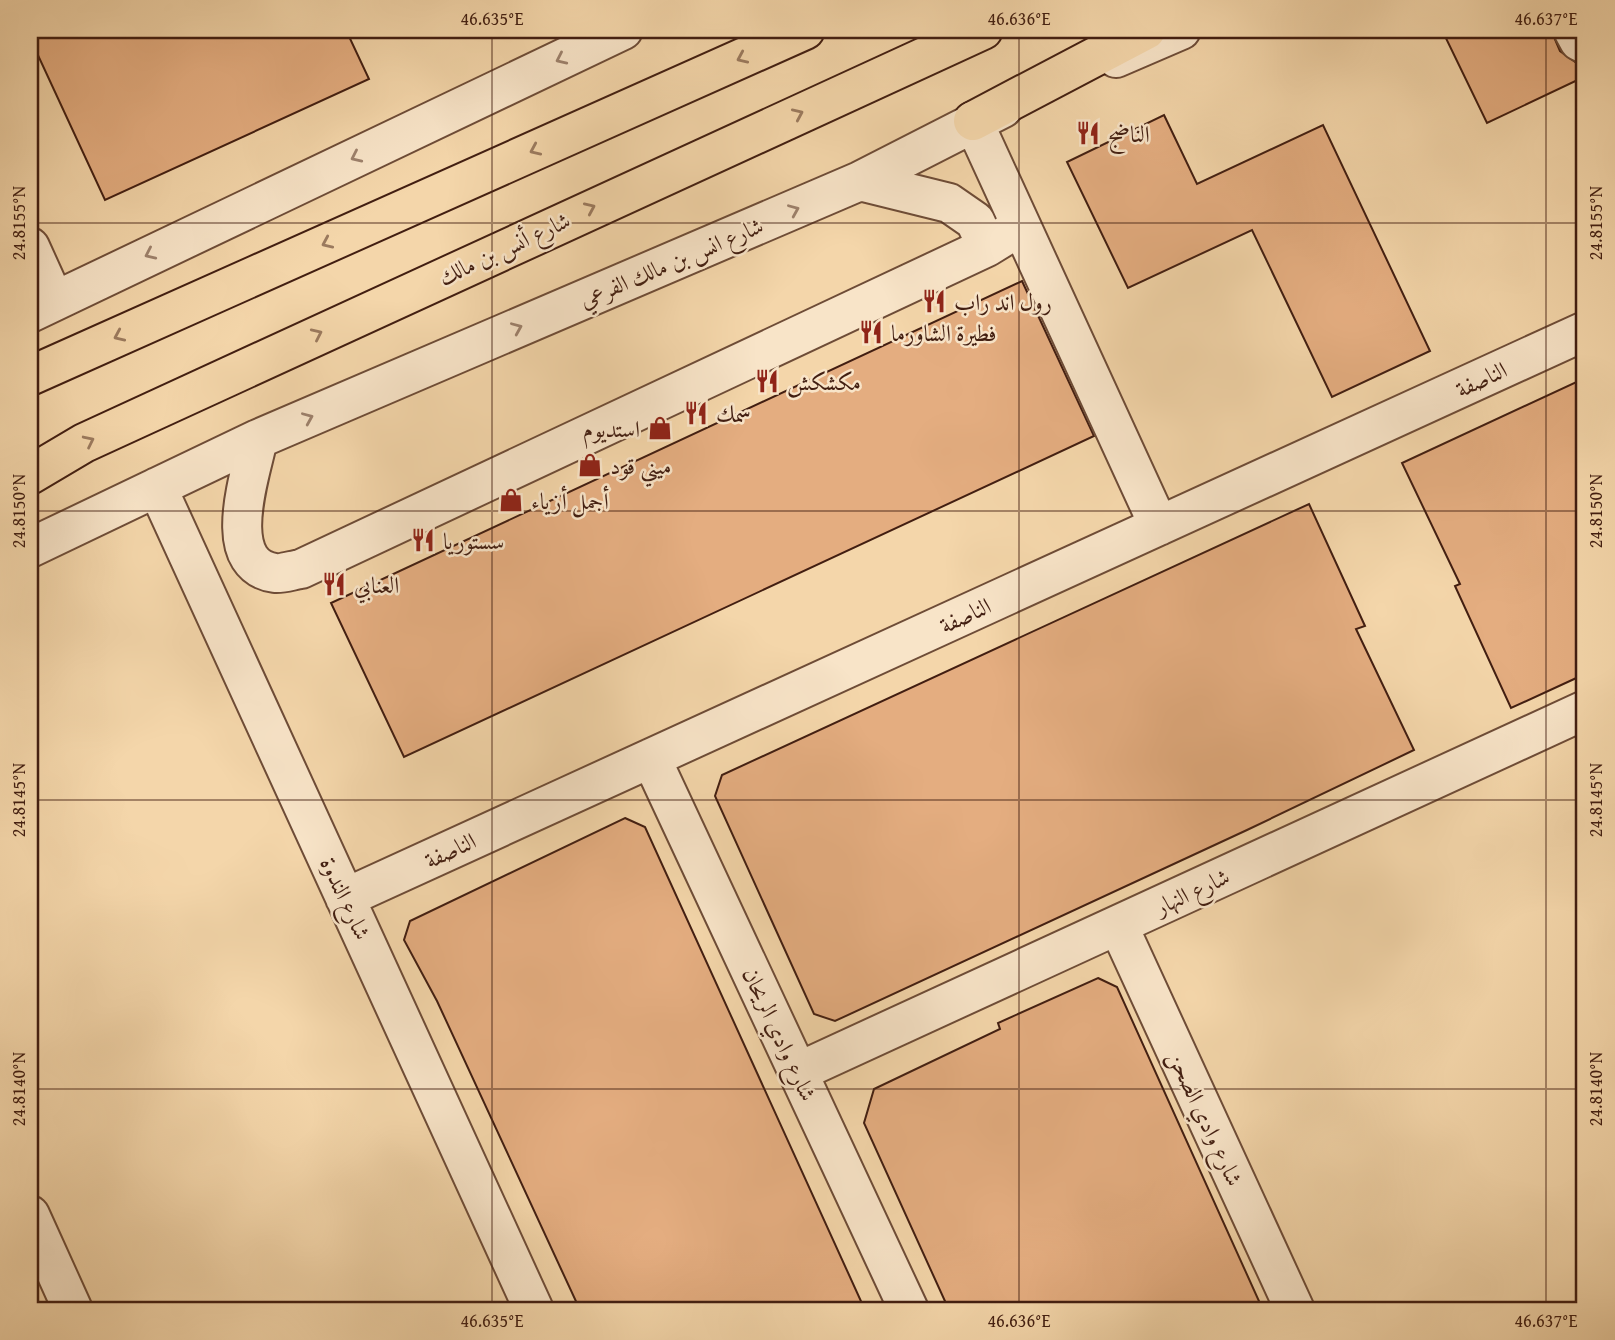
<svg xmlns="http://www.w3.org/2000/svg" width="1615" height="1340" viewBox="0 0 1615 1340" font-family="'Gentium Book Plus',Amiri,serif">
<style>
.building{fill:#e4ad80;stroke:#421e11;stroke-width:2}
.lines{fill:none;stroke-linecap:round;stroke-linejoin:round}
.minor-casing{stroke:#6e4c37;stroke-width:42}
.major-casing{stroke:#421e11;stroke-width:42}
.minor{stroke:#f8e4c8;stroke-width:38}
.major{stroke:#f4d6aa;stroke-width:38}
.oneway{stroke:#9b7a5e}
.oneway2{stroke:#9d816c}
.ticks{fill:none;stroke:#421e11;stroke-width:2;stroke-opacity:0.45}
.labels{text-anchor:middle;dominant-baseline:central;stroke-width:5;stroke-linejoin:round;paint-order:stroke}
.poi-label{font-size:23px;fill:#421e11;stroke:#f8e4c8;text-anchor:start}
.street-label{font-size:23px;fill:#421e11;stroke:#f8e4c8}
.neatline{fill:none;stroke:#421e11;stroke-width:2.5}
.ticks-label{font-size:18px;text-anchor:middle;fill:#421e11}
</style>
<rect width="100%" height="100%" fill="#f4d6aa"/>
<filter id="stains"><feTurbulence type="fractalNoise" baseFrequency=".00286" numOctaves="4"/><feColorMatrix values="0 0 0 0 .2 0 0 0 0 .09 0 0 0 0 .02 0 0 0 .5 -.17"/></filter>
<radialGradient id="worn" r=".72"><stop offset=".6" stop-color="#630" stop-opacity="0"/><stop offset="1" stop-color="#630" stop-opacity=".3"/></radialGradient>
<path class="building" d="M30,30H346L369,79L105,200L30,38Z
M1442,30H1551L1560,51L1578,64L1584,77L1487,123Z
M1164,115L1197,184L1323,125L1430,351L1332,397L1252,230L1128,288L1067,162Z
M1022,281L1094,436L404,757L331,603Z
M1585,378V674L1511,708L1455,586L1460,584L1402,463Z
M1309,504L1365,626L1356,629L1414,750L1247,830L835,1021L814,1014L715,796L722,775Z
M625,818L645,827L865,1310H580L437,1001L404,940L410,921Z
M1098,978L1117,987L1263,1310H949L864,1123L874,1089L1000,1029L998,1023Z"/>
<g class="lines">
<g class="minor-casing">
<path id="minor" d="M1573,30L1579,41L1585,44
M1116,58L1181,30
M973,121L1159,526
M860,181L949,203L975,221L987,247
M30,247L54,300
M30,313L623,30
M258,439C251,473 218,565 275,573C282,574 293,570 301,569L987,247L1021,226
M157,487L534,1310
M30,548L258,439L860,181L1003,108
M651,758L909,1310
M345,898L1585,331
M1118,925L1295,1310
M798,1072L1585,710
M30,1215L73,1310"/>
</g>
<g class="major-casing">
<path id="major" d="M973,121L1146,30
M30,376L805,30
M30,475L84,443L983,30"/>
</g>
<use href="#minor" class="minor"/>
<use href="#major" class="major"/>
</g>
<defs><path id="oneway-chevron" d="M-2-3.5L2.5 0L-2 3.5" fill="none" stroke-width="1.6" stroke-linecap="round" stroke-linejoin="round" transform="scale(1.75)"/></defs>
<g class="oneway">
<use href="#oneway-chevron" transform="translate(742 58) rotate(156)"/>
<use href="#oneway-chevron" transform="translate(798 114) rotate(-24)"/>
<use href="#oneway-chevron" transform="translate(535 150) rotate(156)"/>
<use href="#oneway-chevron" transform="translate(590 208) rotate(-24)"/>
<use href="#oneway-chevron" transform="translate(327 243) rotate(156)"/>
<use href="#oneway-chevron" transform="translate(317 334) rotate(-25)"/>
<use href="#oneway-chevron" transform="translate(119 336) rotate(156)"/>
<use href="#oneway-chevron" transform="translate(89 441) rotate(-26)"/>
</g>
<g class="oneway2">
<use href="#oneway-chevron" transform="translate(561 59) rotate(155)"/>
<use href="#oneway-chevron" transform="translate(356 157) rotate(155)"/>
<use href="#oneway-chevron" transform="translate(794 210) rotate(-23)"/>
<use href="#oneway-chevron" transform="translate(150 254) rotate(155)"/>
<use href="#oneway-chevron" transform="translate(517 328) rotate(-23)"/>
<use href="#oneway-chevron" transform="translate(308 418) rotate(-23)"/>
</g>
<path class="ticks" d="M492,30V1310M1019,30V1310M1546,30V1310M30,223H1585M30,511H1585M30,800H1585M30,1089H1585"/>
<defs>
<g id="restaurant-bare" transform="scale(1.89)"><path d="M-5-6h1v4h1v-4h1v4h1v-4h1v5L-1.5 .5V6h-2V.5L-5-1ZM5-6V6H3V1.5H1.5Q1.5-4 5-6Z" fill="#8f2418" stroke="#f8e4c8" stroke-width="2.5" paint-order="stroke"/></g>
<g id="shop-bare" transform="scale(1.89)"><path d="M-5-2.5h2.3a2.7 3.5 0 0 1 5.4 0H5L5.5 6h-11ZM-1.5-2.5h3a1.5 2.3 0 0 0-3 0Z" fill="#8f2418" stroke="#f8e4c8" stroke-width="2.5" paint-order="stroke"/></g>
</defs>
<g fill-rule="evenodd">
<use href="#restaurant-bare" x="1088" y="133"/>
<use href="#restaurant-bare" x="934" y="301"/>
<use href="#restaurant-bare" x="871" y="332"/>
<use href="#restaurant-bare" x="767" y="381"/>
<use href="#restaurant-bare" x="696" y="413"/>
<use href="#shop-bare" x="660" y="428"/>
<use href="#shop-bare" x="590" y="465"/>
<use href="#shop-bare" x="511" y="500"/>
<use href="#restaurant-bare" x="423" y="540"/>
<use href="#restaurant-bare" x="334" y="584"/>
</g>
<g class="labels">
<g class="poi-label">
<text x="1108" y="133">الناضج</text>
<text x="954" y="301">رول اند راب</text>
<text x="891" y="332">فطيرة الشاورما</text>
<text x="787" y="381">مكشكش</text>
<text x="716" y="413">سمك</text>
<text x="640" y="428" text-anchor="end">استديوم</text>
<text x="610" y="465">ميني قود</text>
<text x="531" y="500">أجمل أزياء</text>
<text x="443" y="540">سستوريا</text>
<text x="354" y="584">العنابي</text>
</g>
<g class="street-label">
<text transform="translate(504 248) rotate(-25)">شارع أنس بن مالك</text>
<text transform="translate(671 262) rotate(-23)">شارع انس بن مالك الفرعي</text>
<text transform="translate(1481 379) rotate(-25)">الناصفة</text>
<text transform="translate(965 615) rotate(-25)">الناصفة</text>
<text transform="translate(450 850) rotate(-25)">الناصفة</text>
<text transform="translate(1192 891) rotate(-25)">شارع النهار</text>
<text transform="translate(346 898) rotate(65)">شارع الندوة</text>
<text transform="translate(780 1034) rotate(65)">شارع وادي الريحان</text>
<text transform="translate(1206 1118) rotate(65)">شارع وادي الصحن</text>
</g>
</g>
<rect width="1615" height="1340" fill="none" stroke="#f4d6aa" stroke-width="77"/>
<rect x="38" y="38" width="1538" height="1264" class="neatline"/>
<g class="ticks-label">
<text x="492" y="25">46.635°E</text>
<text x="1019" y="25">46.636°E</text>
<text x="1546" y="25">46.637°E</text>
<text transform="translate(19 223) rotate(-90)" y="6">24.8155°N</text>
<text transform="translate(1596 223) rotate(-90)" y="6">24.8155°N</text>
<text transform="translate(19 511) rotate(-90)" y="6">24.8150°N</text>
<text transform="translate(1596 511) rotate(-90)" y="6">24.8150°N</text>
<text transform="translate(19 800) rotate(-90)" y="6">24.8145°N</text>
<text transform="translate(1596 800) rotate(-90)" y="6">24.8145°N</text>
<text transform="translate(19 1089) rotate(-90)" y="6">24.8140°N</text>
<text transform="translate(1596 1089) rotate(-90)" y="6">24.8140°N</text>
<text x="492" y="1327">46.635°E</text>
<text x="1019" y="1327">46.636°E</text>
<text x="1546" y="1327">46.637°E</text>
</g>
<rect width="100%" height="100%" filter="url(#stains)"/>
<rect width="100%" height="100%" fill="url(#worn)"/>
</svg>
